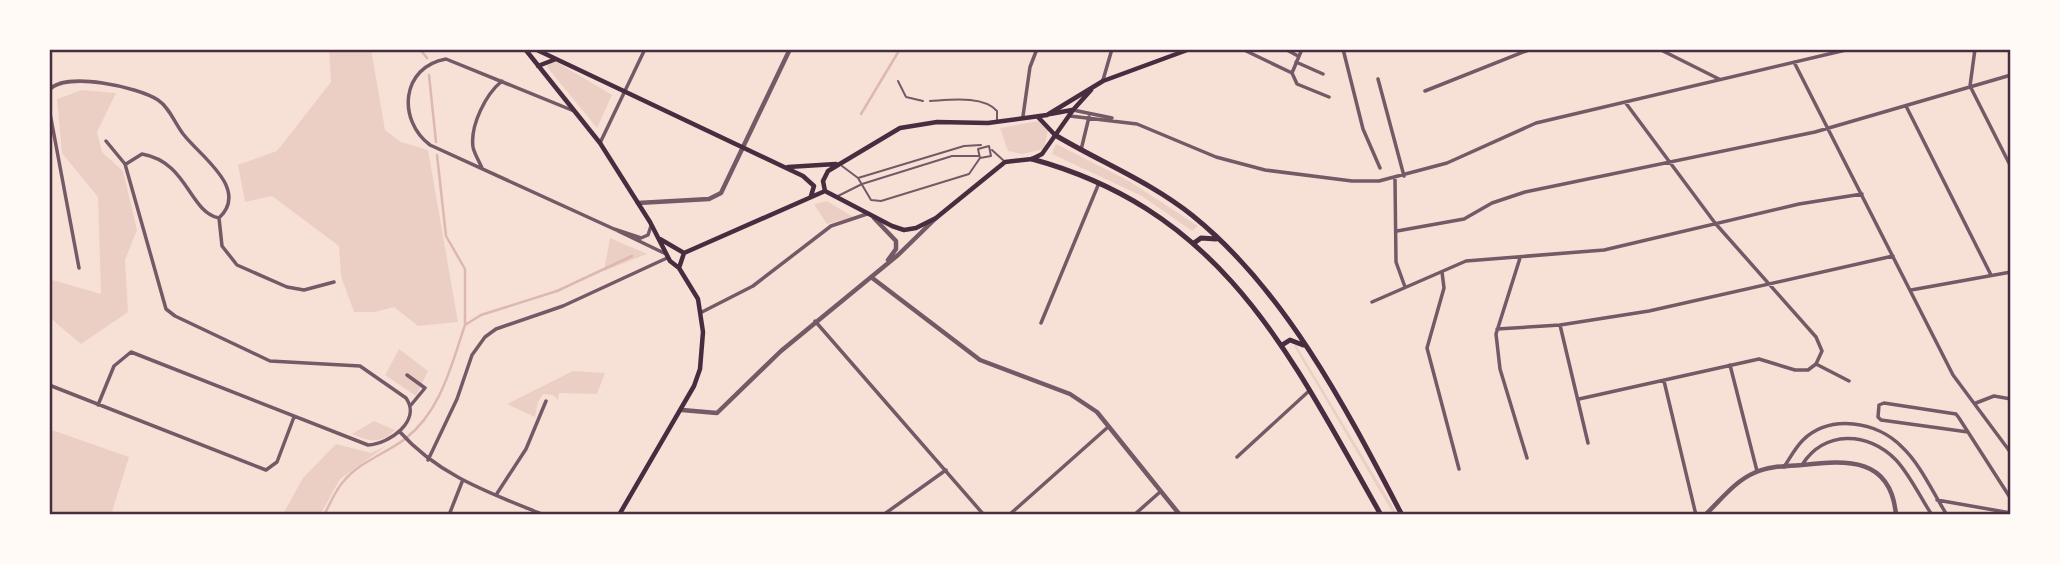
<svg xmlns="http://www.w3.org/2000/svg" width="2060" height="564" viewBox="0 0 2060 564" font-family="Georgia,serif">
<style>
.green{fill:#ebcfc5}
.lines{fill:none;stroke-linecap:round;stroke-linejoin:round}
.stream{stroke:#dcb8b0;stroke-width:2.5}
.service{stroke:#755966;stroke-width:2}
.minor{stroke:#755966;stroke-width:3.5}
.tertiary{stroke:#755966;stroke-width:4.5}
.secondary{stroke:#4a2c40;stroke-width:4.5}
.primary{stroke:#4a2c40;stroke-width:5}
.neatline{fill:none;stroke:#4a2c40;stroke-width:2.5}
</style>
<rect width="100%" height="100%" fill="#f7e1d7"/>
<path class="green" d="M329,49H371L385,130L401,142L428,150L458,322L418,326L394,307L375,312H354L341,276L339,246L272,196L245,202L238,165L277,151L331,82Z
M555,61L612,95L597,128L547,67L549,63Z
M82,90L116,93L97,132L102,152L123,171L137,230L125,260L128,312L81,344L49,317V279L101,294L98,197L62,153L57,99Z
M1038,121L1048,130L1044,149L1022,154L1008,151L1000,128Z
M1056,144L1129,181L1198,226L1192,231L1142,196L1052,154Z
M827,201L853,217L827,224L814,204Z
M610,238L647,254L604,271Z
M1296,345L1398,515H1394L1294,346Z
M399,349L428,371L416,396L385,375Z
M573,371L605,373L597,394L559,393L558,400L553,395L543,394L538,402L535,417L507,404Z
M374,421L395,430C381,445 368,441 352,434Z
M49,429L129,457L111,515H49Z
M336,444L371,453L386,446L340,479L320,515L283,514L303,478Z"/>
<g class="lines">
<path class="stream" d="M420,49L427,58
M429,75L436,142
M861,114L900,49
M437,155L446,236L465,269V325
M324,515C330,504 335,491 343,482C359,462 385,454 405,439C441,411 451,366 465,325L481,315L557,291L632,256"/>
<path class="service" d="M898,81L906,97L923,101
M930,101C949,100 983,95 997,111V120
M992,150L1003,160
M842,166L858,178L964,146L981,145
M858,178L871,200L881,201L969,174L980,158L978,149L989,146L991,156L980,158
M838,196L862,184L952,156H979"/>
<path class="minor" d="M1242,49L1292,73L1297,84L1329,97
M1285,49L1298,56
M1343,49L1363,129L1380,168
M1659,49L1719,79
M1975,49L1970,86L2011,167
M1296,62L1323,74
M1794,62L1953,375L2011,453
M1292,73L1302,49
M1378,79L1404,176
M1103,80L1112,49
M49,90C66,71 138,87 158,100C170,108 175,124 184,135C200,156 250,189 219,218
M1425,91L1531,49
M1625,102L1715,223L1816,337L1822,351L1816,364L1849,381
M1906,106L1991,275
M49,108L79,268
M1073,110L1112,118
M574,111L446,59C401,67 397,120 430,145L614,229L641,238L648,235L651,226
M1023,116L1030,67L1037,49
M1070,116L1137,124L1216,157L1265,170L1352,181H1379L1447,163L1536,123L1850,49
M600,143L645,49
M1081,150L1089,117
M126,164L142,154C188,162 189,212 219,218
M482,168C479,161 474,153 473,147C470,125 486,94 502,81
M1395,179L1396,262L1405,287
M219,218L222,246L237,265L287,287L304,290L334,282
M614,229L666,254
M1397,231L1464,219L1492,203L1525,192L1815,132L2011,75
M1520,258L1496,334L1500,369L1527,458
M1442,272L1444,288L1427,348L1459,469
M1911,290L2011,272
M1372,302L1466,261L1604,250L1799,204L1862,194
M702,312L753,286L831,226L867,214
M815,321L984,515
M1041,323L1099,183
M1560,325L1588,443
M1497,329L1560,325L1649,311L1893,256
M1730,365L1757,471
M407,375L425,388L411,405
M1664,381L1696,515
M49,385L266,470L277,462L294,417
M1579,399L1759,359L1795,370H1808L1816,364
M1976,403L1994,396L2011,399
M98,405L114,366L131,352L368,445C389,444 422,421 406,398L360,366L270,361L175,316L166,309L125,164L106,141
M399,431C439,476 490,493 544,515
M1968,432L1881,420L1878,417L1879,405L1884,403L1956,414L1959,418L2011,499
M1237,457L1309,391
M428,460L457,399L472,355L485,337L496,329L563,306L667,258
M1802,465C1824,430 1868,431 1896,460C1910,475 1920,497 1932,515
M1784,467C1790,458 1795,448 1803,440C1830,414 1877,421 1902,447C1921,465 1933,493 1947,515
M496,495L526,449L546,401
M1937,500L2011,513
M449,515L462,482
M883,515L946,470
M1009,515L1108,427
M1134,515L1160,492"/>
<path class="tertiary" d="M638,203L709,199L721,193L790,49
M874,218L896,241V249L888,260
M871,277L980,360L1070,394L1097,412L1180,515
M682,410L717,413L781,351L898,255L935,219
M1705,515C1720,501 1735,481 1754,473C1768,466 1787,466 1802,465C1847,460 1891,457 1896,515"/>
<path class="secondary" d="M525,49L600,143L650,222L670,261L679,268L698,299L703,332L700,369L694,386L619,515
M535,49L803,176L814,186L811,196
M538,66L556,59
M1050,114L1072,110
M1038,117L1055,135
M788,167L836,164
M825,191L823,181L828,171L900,128L937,122L988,123L1047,115L1103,81L1190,49
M825,191L892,226L904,230L916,228L936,218L1005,162L1032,159L1042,154L1073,110L1091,90
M660,239L684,253
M684,253L825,191
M679,268L684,253"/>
<path class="primary" d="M1055,135C1100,162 1151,182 1193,216C1286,291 1347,410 1402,515
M1032,159C1225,212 1290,355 1381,515
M1194,243L1201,238L1216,239
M1282,345L1290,340L1303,345"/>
</g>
<rect width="2060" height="564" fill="none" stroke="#fffaf5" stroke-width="102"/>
<rect x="51" y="51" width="1958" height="462" class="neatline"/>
</svg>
